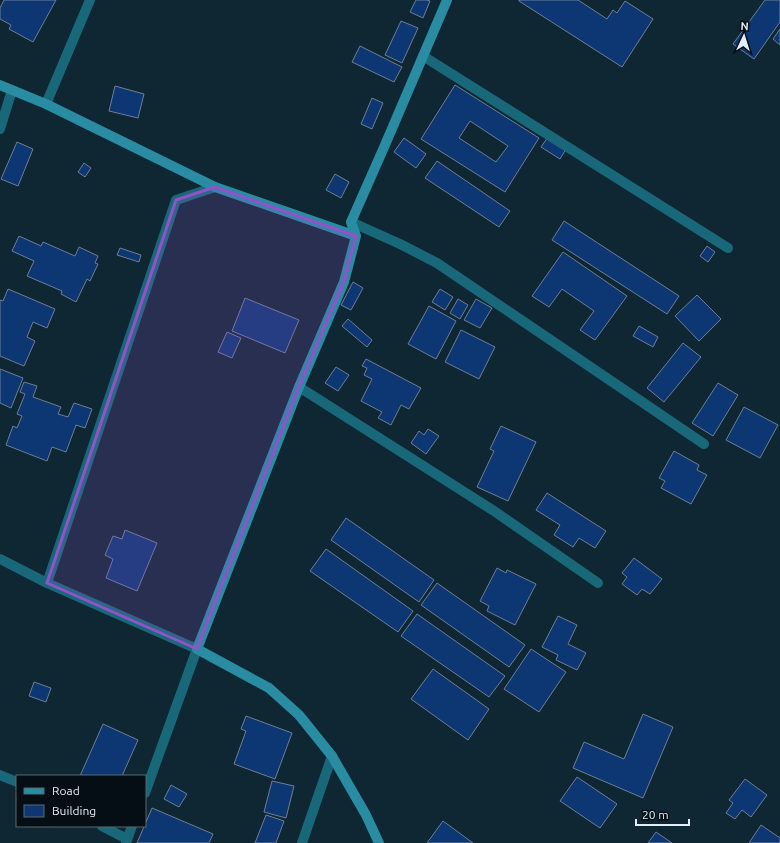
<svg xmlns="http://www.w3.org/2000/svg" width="780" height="843" viewBox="0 0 780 843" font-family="Ubuntu,sans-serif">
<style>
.building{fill:#0c3772;stroke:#6f7e94;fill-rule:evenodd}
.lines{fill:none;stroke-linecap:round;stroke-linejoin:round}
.street{stroke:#19687a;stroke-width:10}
.secondary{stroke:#298ca3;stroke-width:10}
.marked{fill:#8f53ca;fill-opacity:0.2;stroke:#8f53ca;stroke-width:3;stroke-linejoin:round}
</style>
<rect width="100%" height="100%" fill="#0f2633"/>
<path class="building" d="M4,0H56L33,42L9,29L11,25L0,19V8Z
M416,0H427L430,1L423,18L410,12Z
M519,0H578L607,19L613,10L617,13L625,1L653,19L622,67L519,1Z
M765,0H780V22L754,59L733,44Z
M401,21L418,28L402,63L385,55Z
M780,29V45L773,39Z
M360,46L402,67L394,82L352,62Z
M455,85L539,138L505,192L421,139ZM470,121L508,146L496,162L459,138Z
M115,86L144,94L138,118L109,111Z
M372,98L383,103L372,129L361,124Z
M548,137L566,149L560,159L541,147Z
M404,138L426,154L416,168L394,152Z
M17,142L33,149L18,186L1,179Z
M437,161L510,211L499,227L425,178Z
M84,163L91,168L85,177L78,172Z
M335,174L349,182L341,198L326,190Z
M564,221L679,296L667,314L552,240Z
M19,236L41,246L43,242L75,256L79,247L98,256L95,263L98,264L90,281L87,279L76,302L61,294L62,291L27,276L34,261L12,251Z
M707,246L715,252L708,262L700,256Z
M120,248L141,255L139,262L117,255Z
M563,252L627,296L595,340L580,330L594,311L562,289L549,307L532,296Z
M353,282L363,288L351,310L341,305Z
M8,289L55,309L47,328L33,322L27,337L35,341L24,366L0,356V300L3,301Z
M440,289L453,297L445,310L432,302Z
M697,295L721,319L699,341L675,316Z
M245,298L299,320L285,353L232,331Z
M458,299L468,305L460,319L450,313Z
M476,299L492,308L480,328L464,320Z
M429,306L456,321L436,359L408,344Z
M348,319L372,340L367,347L342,326Z
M639,326L658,337L653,347L633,336Z
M461,330L495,347L479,379L445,362Z
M227,332L241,338L232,358L218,352Z
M683,343L701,357L664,402L647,388Z
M366,359L421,388L409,409L401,405L391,425L378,418L382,412L361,401L372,379L364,375L367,368L362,366Z
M336,367L349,375L338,391L325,383Z
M0,369L23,378L11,408L0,403Z
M24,382L37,386L33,397L61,407L58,414L68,417L74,403L92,409L85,428L76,425L66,452L52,447L47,461L6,445L13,426L17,428L22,416L17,414L25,394L20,392Z
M718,383L738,395L713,436L692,423Z
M744,407L778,425L760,458L726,440Z
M501,426L536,442L508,501L477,487L494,451L490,449Z
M428,429L439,436L426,454L411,443L419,431L424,435Z
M674,451L699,465L697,470L707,475L691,504L661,488L665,481L659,478Z
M547,493L606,531L595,548L579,538L573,547L554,535L560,525L536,510Z
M346,518L434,580L419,602L331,540Z
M125,530L157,543L137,591L106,578L113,559L105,555L113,536L122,539Z
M326,549L413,611L398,632L310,571Z
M634,558L662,579L650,594L642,589L637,595L622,584L627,577L622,573Z
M497,568L506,573L507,570L536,584L515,625L487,611L489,606L480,601Z
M437,583L525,645L509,667L421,605Z
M417,614L505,676L489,697L401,636Z
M558,616L577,625L568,644L586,653L577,670L556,660L558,655L542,647Z
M531,649L566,672L539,712L504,689Z
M433,669L489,709L468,740L411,699Z
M34,682L51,688L46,702L29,696Z
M643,714L673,727L643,798L573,768L584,742L624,759Z
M246,716L292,733L275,779L234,764L246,731L241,729Z
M103,724L138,740L122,776H80Z
M577,777L617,804L600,828L560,801Z
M745,779L767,795L751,817L742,810L735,819L726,813L733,803L729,800Z
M272,781L294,786L286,818L264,812Z
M171,785L187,794L179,807L164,799Z
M152,808L213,834L209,843H137Z
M266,815L284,821L276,843H255Z
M443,821L473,843H427Z
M761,825L780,838V843H749Z
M656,832L672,843H648Z"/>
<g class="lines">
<path class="street" d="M423,56L728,248
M46,104L90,0
M0,129L12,90
M351,222L400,244L437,263L704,444
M299,387L494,511L598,583
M0,559L47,583L197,649L145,793
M47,583L176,200L215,187
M0,775L17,782
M102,826L127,839
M126,843L132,826
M302,843L332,756"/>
<path class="secondary" d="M0,85L46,104L215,187L356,236
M379,843L366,815L332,756L299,715L269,688L197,649L299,387L344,282L356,236L351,222L385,145L447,0"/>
</g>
<path class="marked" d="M215,187L356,236L344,282L299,387L197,649L47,583L176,200Z"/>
<rect x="16" y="775" width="130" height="52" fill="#050e14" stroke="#5d686f"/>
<rect x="24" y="788" width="20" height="6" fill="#298ca3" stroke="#5d686f"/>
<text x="52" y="795" font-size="12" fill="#e1eff8">Road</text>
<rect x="24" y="805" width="20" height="12" fill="#0c3772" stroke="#5d686f"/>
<text x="52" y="815" font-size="12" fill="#e1eff8">Building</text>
<g transform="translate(744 36) rotate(4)" stroke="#050e14" stroke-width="3" paint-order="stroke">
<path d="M0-3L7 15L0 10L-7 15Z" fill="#e1eff8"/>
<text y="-6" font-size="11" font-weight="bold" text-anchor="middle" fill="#e1eff8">N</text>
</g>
<path d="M636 819v6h53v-6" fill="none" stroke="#e1eff8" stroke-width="2"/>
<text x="642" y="819" font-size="12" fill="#e1eff8" stroke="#050e14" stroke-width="3" paint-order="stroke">20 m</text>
</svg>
